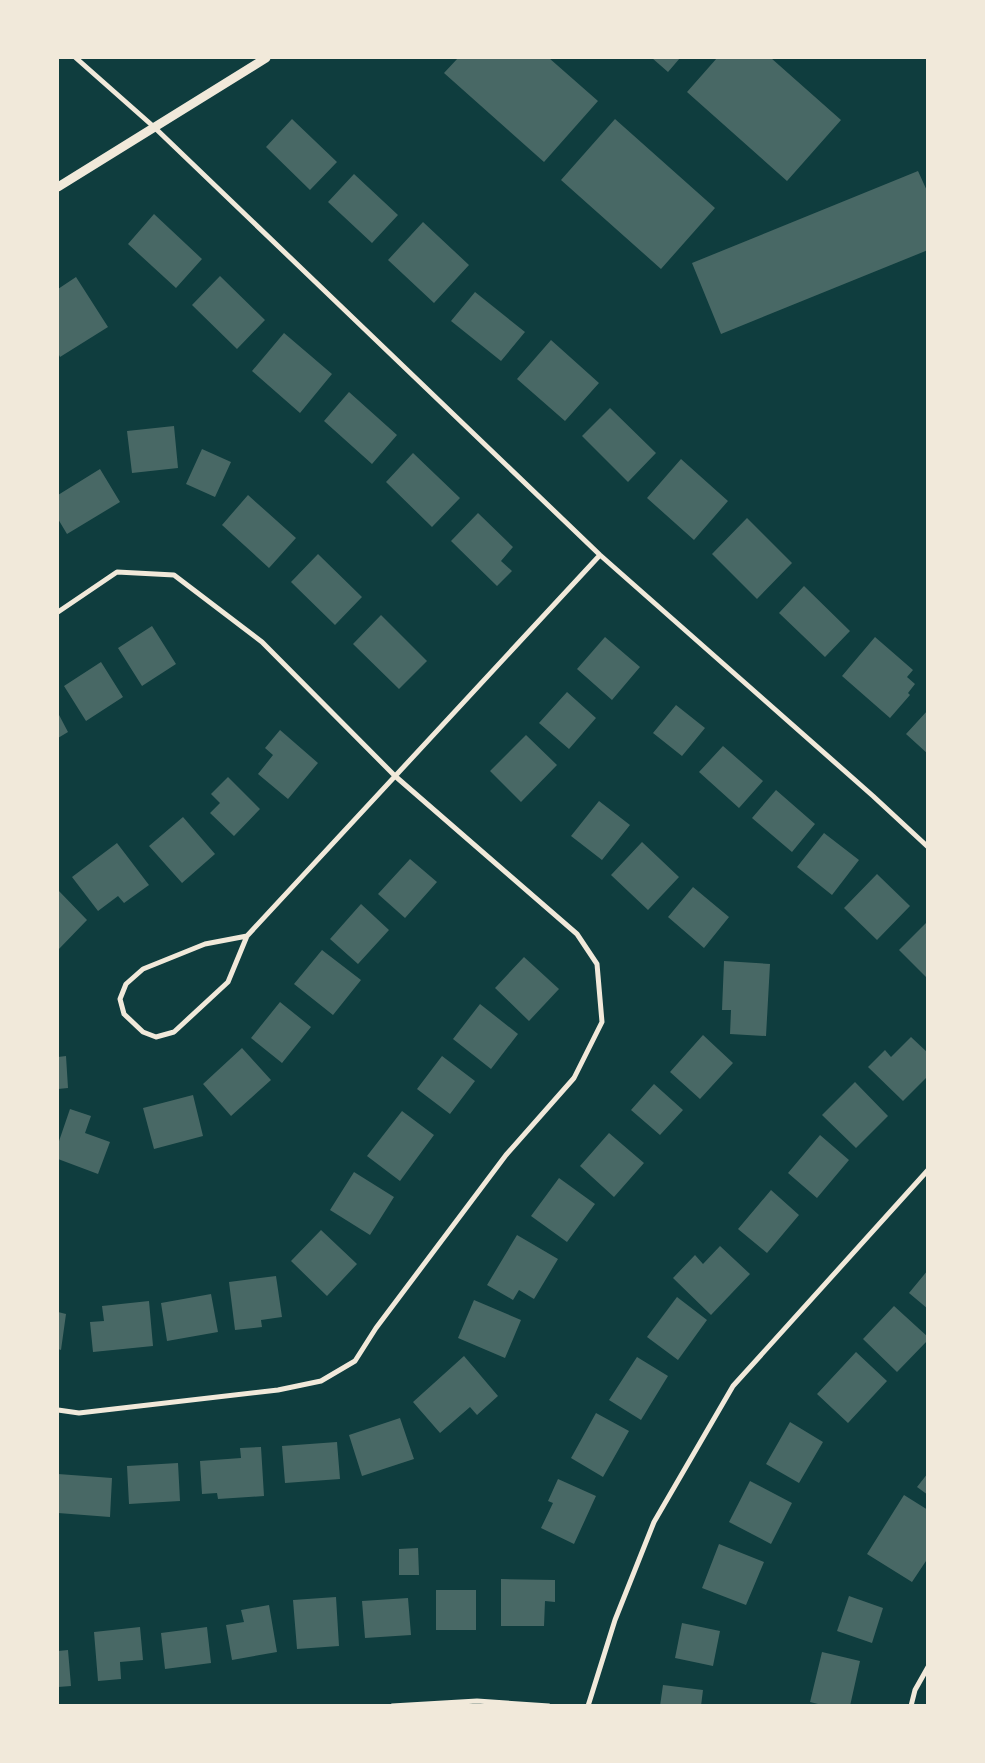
<svg xmlns="http://www.w3.org/2000/svg" width="985" height="1763" viewBox="0 0 985 1763" font-family="'Open Sans',sans-serif">
<style>
.building{fill:#486865}
.lines{fill:none;stroke-linecap:round;stroke-linejoin:round}
.minor{stroke:#f1e9da;stroke-width:5}
.tertiary{stroke:#f1e9da;stroke-width:9}
</style>
<rect width="100%" height="100%" fill="#0f3d3e"/>
<path class="building" d="M458,58H549L598,101L544,162L444,73Z
M652,58H680L668,72Z
M717,58H771L841,120L787,181L687,92Z
M292,119L337,162L310,190L266,147Z
M615,119L715,208L661,269L561,180Z
M918,171L928,193V250L721,334L692,263Z
M354,174L398,215L372,243L328,202Z
M154,214L202,259L176,288L128,244Z
M423,222L469,265L434,303L388,260Z
M220,276L265,320L237,349L192,305Z
M76,277L108,327L60,357L58,353V289Z
M475,292L525,332L501,361L451,321Z
M284,333L332,374L300,413L252,371Z
M551,340L599,383L565,421L517,379Z
M349,392L397,435L372,464L324,421Z
M610,408L656,453L628,482L582,436Z
M174,426L178,468L132,473L127,431Z
M202,449L231,462L215,497L186,484Z
M413,453L460,498L432,527L386,482Z
M681,459L728,501L694,540L647,498Z
M100,469L120,502L67,534L58,519V495Z
M248,495L296,538L269,568L222,525Z
M478,513L513,547L501,561L512,571L497,586L451,541Z
M747,518L792,563L757,599L712,554Z
M318,554L362,597L335,625L291,582Z
M804,586L850,631L825,657L779,613Z
M381,615L427,661L399,689L353,644Z
M152,626L176,664L142,686L118,648Z
M605,637L640,667L612,700L577,669Z
M875,637L913,670L907,677L915,684L908,693L910,695L890,718L842,676Z
M101,662L123,697L86,721L64,686Z
M567,692L596,718L569,749L539,723Z
M676,705L705,728L682,756L653,733Z
M928,710V754L906,734Z
M58,713L68,732L58,738Z
M280,730L318,763L288,799L258,774L273,755L265,748Z
M526,735L557,765L521,802L490,771Z
M723,746L763,781L739,808L699,772Z
M228,777L260,809L234,836L210,813L220,803L211,794Z
M776,790L815,824L792,852L752,818Z
M599,801L630,825L602,860L571,836Z
M183,817L215,854L182,883L149,846Z
M824,833L859,860L832,895L797,867Z
M642,842L679,877L648,910L611,875Z
M117,843L149,885L124,903L118,896L98,911L72,877Z
M410,859L437,882L405,918L378,894Z
M877,874L910,906L877,940L844,908Z
M693,887L729,917L704,948L668,917Z
M58,890L87,920L58,950Z
M361,904L389,930L358,964L330,939Z
M927,922L928,923V979L899,950Z
M322,950L361,980L333,1015L294,984Z
M524,957L559,989L529,1021L495,988Z
M724,961L770,964L766,1036L730,1034L731,1010H722Z
M280,1002L311,1027L282,1063L251,1038Z
M480,1004L518,1034L491,1069L453,1039Z
M703,1035L733,1063L700,1099L670,1072Z
M911,1037L928,1053V1076L903,1101L868,1067L885,1050L891,1057Z
M242,1048L271,1080L231,1116L203,1084Z
M66,1056L68,1088L58,1089V1057Z
M442,1056L475,1081L450,1114L417,1089Z
M855,1082L888,1116L856,1148L822,1115Z
M654,1084L683,1110L660,1135L631,1110Z
M193,1095L203,1136L154,1149L143,1108Z
M70,1109L91,1116L85,1133L110,1142L98,1174L58,1159V1144Z
M402,1111L434,1135L400,1181L367,1156Z
M609,1133L644,1163L614,1197L580,1166Z
M820,1135L849,1160L817,1198L788,1173Z
M354,1172L394,1197L370,1235L330,1210Z
M559,1178L595,1204L567,1242L531,1216Z
M771,1190L799,1215L767,1253L738,1229Z
M321,1230L357,1264L327,1296L291,1261Z
M517,1235L558,1259L534,1299L519,1290L513,1300L487,1285Z
M720,1246L750,1274L711,1315L673,1278L695,1255L703,1264Z
M928,1270V1309L909,1293Z
M276,1276L282,1317L261,1320L262,1327L235,1330L229,1282Z
M211,1294L218,1332L167,1341L161,1303Z
M677,1297L707,1320L678,1360L647,1337Z
M474,1300L521,1320L505,1358L458,1338Z
M149,1301L153,1346L93,1352L90,1322L104,1321L102,1306Z
M894,1306L928,1337V1340L897,1372L863,1339Z
M58,1312L66,1314L61,1350L58,1349Z
M856,1352L887,1381L848,1423L817,1394Z
M464,1356L498,1396L477,1415L470,1407L440,1433L413,1402Z
M637,1357L668,1376L641,1420L609,1400Z
M596,1413L629,1431L603,1477L571,1458Z
M400,1418L414,1459L362,1476L349,1435Z
M790,1422L823,1442L799,1483L766,1464Z
M337,1442L340,1479L285,1483L282,1446Z
M261,1447L264,1496L218,1499L217,1493L202,1494L200,1461L241,1458L240,1448Z
M178,1463L180,1501L129,1504L127,1466Z
M928,1473V1495L917,1487Z
M58,1474L112,1478L110,1517L58,1513Z
M558,1479L596,1496L574,1544L541,1528L553,1503L548,1501Z
M750,1481L792,1503L771,1544L729,1522Z
M904,1495L928,1510V1558L912,1582L867,1554Z
M719,1544L764,1562L746,1605L702,1588Z
M418,1548L419,1575H399V1549Z
M501,1579L555,1580V1602L545,1601L544,1626H501Z
M436,1590H476V1630H436Z
M849,1596L883,1608L872,1643L837,1631Z
M336,1597L339,1646L297,1649L293,1600Z
M408,1598L411,1635L365,1638L362,1601Z
M269,1605L277,1652L232,1660L226,1625L244,1622L241,1610Z
M682,1623L720,1631L713,1666L675,1658Z
M140,1627L143,1660L120,1662L121,1679L98,1681L94,1632Z
M207,1627L211,1663L165,1669L161,1633Z
M68,1650L71,1686L58,1687V1651Z
M822,1652L860,1661L850,1706H826L810,1702Z
M663,1685L703,1690L701,1706H660Z"/>
<g class="lines">
<path class="minor" d="M76,58L154,127L600,555L873,796L928,847
M58,612L117,572L174,575L262,642L395,776L577,934L597,964L602,1022L574,1078L506,1155L376,1328L355,1361L321,1381L278,1390L79,1413L58,1410
M247,936L205,944L143,969L126,984L120,999L124,1014L143,1032L156,1037L174,1032L228,982L247,936L600,555
M392,1706L477,1701L549,1706
M588,1706L615,1620L654,1522L733,1386L928,1170
M911,1706L915,1690L928,1667"/>
<path class="tertiary" d="M58,187L266,58"/>
</g>
<rect width="985" height="1763" fill="none" stroke="#f1e9da" stroke-width="118"/>
</svg>
